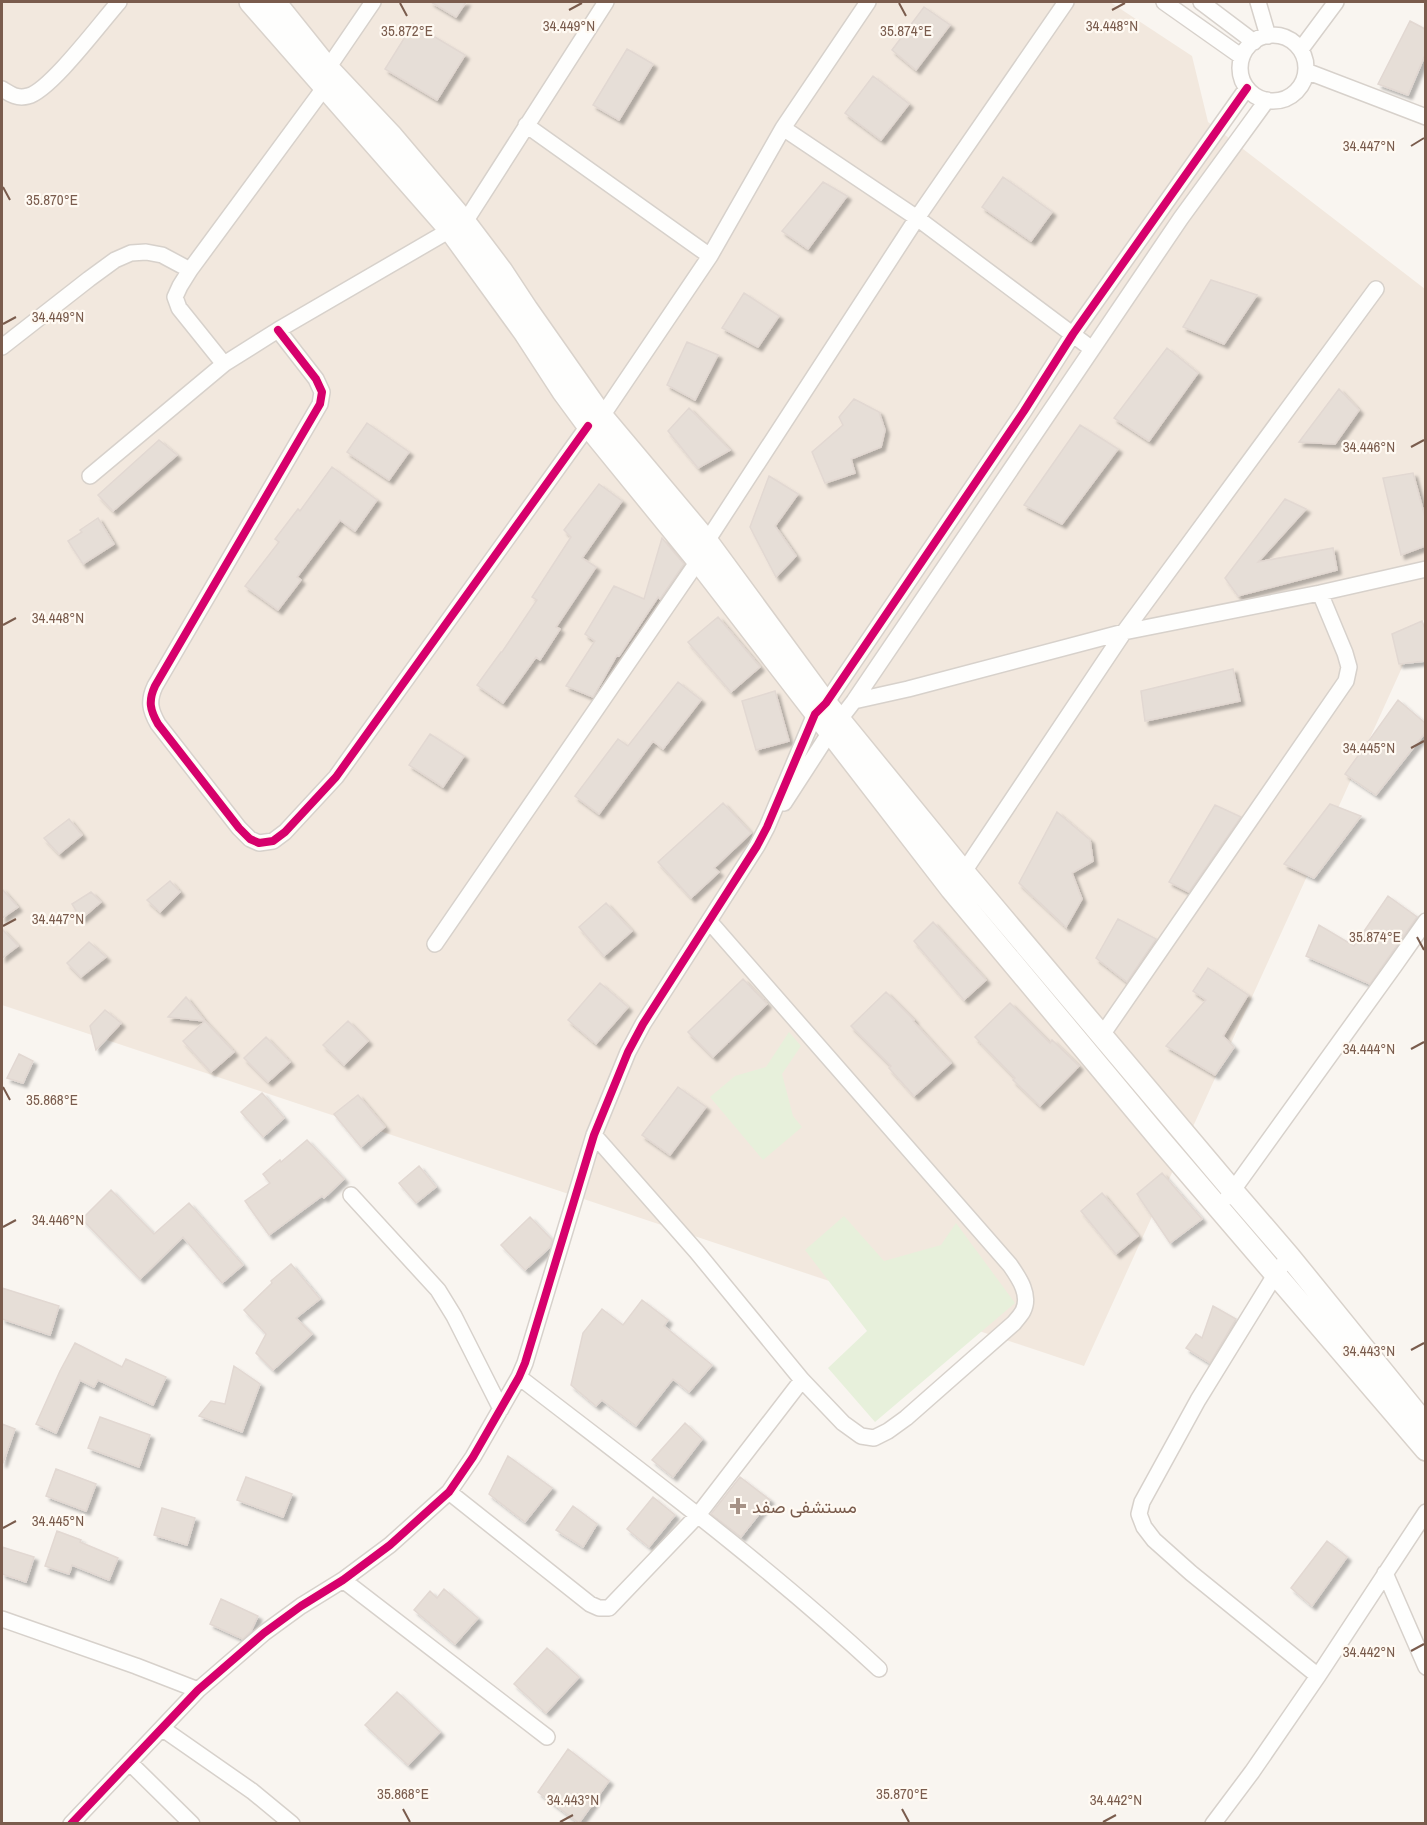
<svg xmlns="http://www.w3.org/2000/svg" width="1427" height="1825" viewBox="0 0 1427 1825" font-family="'Archivo Narrow',Vazirmatn,sans-serif">
<style>
.residential{fill:#f2e8de}
.green{fill:#e7f0db}
.building{fill:#e6ded7;stroke:#e2d8d2;stroke-width:1.5;filter:url(#shadow)}
.lines{fill:none;stroke-linecap:round;stroke-linejoin:round}
.minor-casing{stroke:#d7d1cb;stroke-width:18}
.secondary-casing{stroke:#d9d2cb;stroke-width:24}
.minor{stroke:#fefefd;stroke-width:15}
.secondary{stroke:#fefefd;stroke-width:21}
.cycleway-casing{stroke:#fffaf3;stroke-width:11}
.cycleway{stroke:#d6006c;stroke-width:8}
.ticks{fill:none;stroke:#7a5c4d;stroke-width:2}
.poi-dot{fill:#a69286;stroke:#fffaf3;stroke-width:2}
.labels{text-anchor:middle;dominant-baseline:central;stroke-width:4.5;stroke-linejoin:round;paint-order:stroke}
.poi-label{font-size:18px;fill:#7a5c4d;stroke:#fffaf3;text-anchor:start}
.ticks-label{font-size:15px;text-anchor:middle;fill:#7a5c4d;stroke:#fffaf3;stroke-width:4.5;stroke-linejoin:round;paint-order:stroke}
</style>
<defs>
<filter id="shadow"><feDropShadow dx="4" dy="4" stdDeviation="1.5" flood-color="#0004"/></filter>
</defs>
<rect width="100%" height="100%" fill="#f9f5f0"/>
<path class="residential" d="M2,2H1110L1192,56L1208,122L1425,289V617L1084,1366L2,1005Z"/>
<path class="green" d="M789,1032L801,1046L782,1074L793,1116L802,1127L763,1160L710,1097L735,1076L766,1067Z
M844,1216L884,1261L941,1245L956,1223L1015,1303L875,1422L828,1368L867,1331L805,1250Z"/>
<path class="building" d="M431,2H466L456,17Z
M924,7L950,25L916,70L892,50Z
M1410,21L1425,29V55L1408,95L1378,84Z
M413,24L465,55L437,100L385,69Z
M627,49L653,64L619,120L593,105Z
M873,76L909,104L881,140L845,113Z
M1003,177L1052,212L1031,241L982,207Z
M823,182L847,196L808,249L782,231Z
M1211,280L1257,295L1224,344L1183,327Z
M744,293L779,316L758,347L722,328Z
M687,342L718,355L695,400L667,385Z
M1167,348L1198,373L1149,441L1114,418Z
M1339,389L1359,410L1335,444L1299,442Z
M854,399L879,412L885,430L881,447L851,459L855,473L825,483L812,452L843,425L839,417Z
M689,408L730,450L698,468L668,431Z
M367,423L409,452L389,480L347,452Z
M1080,425L1118,449L1062,524L1024,505Z
M159,440L177,455L113,511L98,495Z
M332,467L377,500L355,531L340,520L297,577L301,580L278,610L245,586L279,542L275,539L298,509L300,511Z
M1413,473L1425,517V546L1401,555L1383,478Z
M769,476L798,494L775,526L796,556L776,577L750,527Z
M599,484L622,501L582,558L596,567L556,627L560,629L540,660L536,657L503,703L477,685L501,652H502L537,600L532,597L571,537L564,530Z
M1285,499L1306,509L1258,562L1333,548L1337,570L1238,596L1225,578Z
M98,518L114,544L83,564L68,541L82,532L80,530Z
M662,538L684,564L660,599L658,597L619,656L617,655L593,697L566,686L595,641L585,634L614,586L644,599Z
M718,617L760,667L731,692L688,642Z
M1422,621L1425,629V661L1399,664L1392,634Z
M1233,669L1240,701L1145,721L1141,691Z
M678,682L701,700L663,749L653,741L599,814L575,796L618,739L628,746Z
M775,691L789,741L756,750L742,701Z
M1398,700L1425,723V733L1376,795L1345,774Z
M430,734L464,756L443,787L409,765Z
M723,803L751,833L714,868L719,872L691,898L658,862Z
M1330,804L1361,816L1314,878L1284,864Z
M1215,805L1241,817L1189,892L1169,882Z
M1057,812L1090,840L1093,861L1072,873L1082,899L1066,927L1019,883Z
M69,819L82,835L59,854L44,838Z
M170,881L180,892L160,912L147,900Z
M2,889L18,907L2,918Z
M91,892L101,902L81,919L72,904Z
M1388,896L1417,917L1370,984L1306,956L1319,925L1354,946Z
M606,903L632,931L604,956L579,927Z
M1118,919L1156,939L1127,982L1096,958Z
M933,922L986,980L964,1000L914,941Z
M2,929L18,946L2,958Z
M89,942L106,957L81,977L67,963Z
M1208,968L1248,995L1223,1036L1234,1047L1215,1075L1166,1046L1206,1000L1193,991Z
M743,979L767,1004L713,1057L688,1032Z
M600,983L628,1007L596,1044L568,1020Z
M886,992L914,1020L913,1021L951,1063L914,1096L889,1068L891,1066L851,1026Z
M186,997L205,1021L168,1017Z
M1010,1003L1050,1043L1052,1040L1079,1066L1040,1106L1013,1080L1015,1078L975,1037Z
M105,1010L121,1023L96,1050L90,1026Z
M205,1021L234,1052L211,1072L183,1041Z
M348,1021L368,1041L344,1065L323,1045Z
M266,1037L290,1062L268,1082L244,1058Z
M19,1054L33,1061L23,1083L7,1078Z
M678,1087L706,1107L670,1155L642,1135Z
M262,1093L284,1118L263,1137L241,1112Z
M358,1095L385,1127L361,1147L334,1114Z
M307,1140L344,1179L324,1198L322,1196L269,1235L245,1201L270,1183L263,1174L280,1160L281,1162Z
M419,1166L436,1187L416,1203L399,1183Z
M1162,1173L1202,1219L1170,1243L1137,1194Z
M111,1190L154,1234L189,1203L243,1265L222,1283L183,1237L140,1279L82,1219Z
M1102,1193L1138,1236L1116,1254L1081,1211Z
M530,1217L552,1240L550,1247L525,1270L501,1245Z
M291,1264L320,1299L296,1318L312,1334L273,1370L256,1353L266,1334L244,1310L272,1283L271,1281Z
M2,1288L59,1306L50,1335L2,1319Z
M642,1300L668,1320L664,1326L712,1365L689,1392L673,1379L636,1426L602,1400L596,1406L571,1385L583,1333L602,1309L623,1325Z
M1213,1306L1236,1319L1210,1363L1186,1348L1196,1334L1202,1338Z
M75,1343L122,1367L126,1359L166,1377L153,1405L98,1380L94,1387L80,1380L56,1433L36,1424L60,1371Z
M234,1366L260,1384L242,1432L199,1416L211,1401L225,1404Z
M100,1417L150,1435L139,1467L88,1448Z
M685,1423L702,1439L673,1477L652,1460Z
M2,1424L15,1429L3,1463H2Z
M508,1456L552,1488L525,1522L489,1494Z
M56,1469L96,1484L86,1511L46,1496Z
M246,1477L292,1494L283,1517L237,1500Z
M740,1477L770,1500L741,1537L711,1514Z
M653,1497L675,1515L649,1547L627,1529Z
M573,1506L597,1524L583,1547L556,1530Z
M162,1508L195,1518L187,1545L154,1535Z
M57,1531L81,1540L80,1542L118,1558L109,1580L72,1565L69,1574L45,1566Z
M1327,1541L1347,1557L1312,1606L1291,1588Z
M2,1547L34,1557L26,1582L2,1574Z
M444,1589L478,1618L455,1644L414,1610L430,1591L437,1598Z
M221,1599L258,1616L251,1631L243,1639L210,1624Z
M547,1648L579,1677L546,1713L514,1684Z
M397,1692L440,1732L408,1765L365,1725Z
M568,1749L609,1781L579,1823L538,1792Z"/>
<g class="lines">
<g class="minor-casing">
<path id="minor" d="M1164,2L1242,57
M1201,2L1254,42
M1258,2L1268,36
M1240 68a33 33 0 1 1 66 0a33 33 0 1 1-66 0Z
M1301,49L1336,2
M328,68L373,2
M1306,71L1426,117
M2,89C10,94 17,99 28,96C50,91 102,21 119,2
M526,125L710,256
M783,128L917,218L1092,349
M465,222L606,2
M278,330L316,379L322,392L320,404L155,686C148,701 150,710 158,724L239,828L250,839L259,843L273,841L285,832L336,777L588,426
M2,347L89,279L115,260L131,253L146,252L162,255L190,270
M224,364L179,308L175,297L180,286L190,270L324,88
M602,416L710,256L783,128L868,2
M90,476L224,364L278,330L450,230
M707,541L917,218L1066,2
M854,701L908,689L1124,632L1320,593L1426,569
M784,803L830,732L854,701L1181,218L1267,100
M959,879L1124,632L1376,289
M435,944L698,561
M1102,1035L1346,681L1349,667L1345,653L1320,593
M594,1135L696,1251L802,1380L843,1423L861,1436L874,1438L888,1431L906,1418L1014,1323C1017,1319 1021,1315 1023,1311C1031,1295 1019,1278 1010,1265L709,921
M351,1195L438,1290L454,1316L501,1409
M1228,1197L1395,965L1426,921
M1289,1256L1275,1275L1198,1400L1142,1502L1139,1514L1144,1527L1154,1540L1191,1573L1318,1676
M519,1377C642,1472 765,1563 879,1669
M449,1492L590,1604L599,1608H609L698,1515L802,1380
M1385,1573L1426,1667
M343,1580L547,1737
M2,1619L136,1666L198,1690
M163,1729L252,1791L292,1824
M130,1763L192,1824
M71,1824L198,1690L264,1633L301,1606L343,1580L390,1545L449,1492L473,1457L519,1377L525,1363L594,1135L628,1052L643,1024L757,846L767,827L815,714L826,703L1024,411L1073,334L1247,88
M1213,1824L1252,1772L1318,1676L1426,1512"/>
</g>
<g class="secondary-casing">
<path id="secondary" d="M250,2L450,230L524,332L563,392L588,426L698,561L951,889L1163,1143L1426,1450
M275,2L328,68L392,136L465,222L502,271L527,309L602,416L707,541L826,703L964,872L1233,1191L1289,1256L1426,1425"/>
</g>
<use href="#minor" class="minor"/>
<use href="#secondary" class="secondary"/>
<g class="cycleway-casing">
<path id="cycleway" d="M278,330L316,379L322,392L320,404L155,686C148,701 150,710 158,724L239,828L250,839L259,843L273,841L285,832L336,777L588,426
M71,1824L198,1690L264,1633L301,1606L343,1580L390,1545L449,1492L473,1457L519,1377L525,1363L594,1135L628,1052L643,1024L757,846L767,827L815,714L826,703L1024,411L1073,334L1247,88"/>
</g>
<use href="#cycleway" class="cycleway"/>
</g>
<path class="ticks" d="M400,3L407,16M899,3L906,16M569,10L582,3M1112,10L1125,3M1411,146L1424,138M3,187L10,200M3,324L16,317M1411,447L1424,440M3,625L16,618M1411,748L1424,741M3,926L16,919M1417,937L1424,950M1411,1049L1424,1042M3,1087L10,1100M3,1227L16,1220M1411,1350L1424,1343M3,1528L16,1521M1411,1651L1424,1644M403,1809L410,1822M902,1809L909,1822M560,1822L573,1815M1103,1822L1116,1815"/>
<path class="poi-dot" d="M735 1497h6v6h6v6h-6v6h-6v-6h-6v-6h6z"/>
<g class="labels">
<g class="poi-label">
<text x="752" y="1506">مستشفى صفد</text>
</g>
</g>
<g class="ticks-label">
<text x="569" y="31">34.449°N</text>
<text x="1112" y="31">34.448°N</text>
<text x="407" y="36">35.872°E</text>
<text x="906" y="36">35.874°E</text>
<text x="1369" y="151">34.447°N</text>
<text x="52" y="205">35.870°E</text>
<text x="58" y="322">34.449°N</text>
<text x="1369" y="452">34.446°N</text>
<text x="58" y="623">34.448°N</text>
<text x="1369" y="753">34.445°N</text>
<text x="58" y="924">34.447°N</text>
<text x="1375" y="942">35.874°E</text>
<text x="1369" y="1054">34.444°N</text>
<text x="52" y="1105">35.868°E</text>
<text x="58" y="1225">34.446°N</text>
<text x="1369" y="1356">34.443°N</text>
<text x="58" y="1526">34.445°N</text>
<text x="1369" y="1657">34.442°N</text>
<text x="403" y="1799">35.868°E</text>
<text x="902" y="1799">35.870°E</text>
<text x="573" y="1805">34.443°N</text>
<text x="1116" y="1805">34.442°N</text>
</g>
<rect width="1427" height="1825" fill="none" stroke="#7a5c4d" stroke-width="6"/>
</svg>
